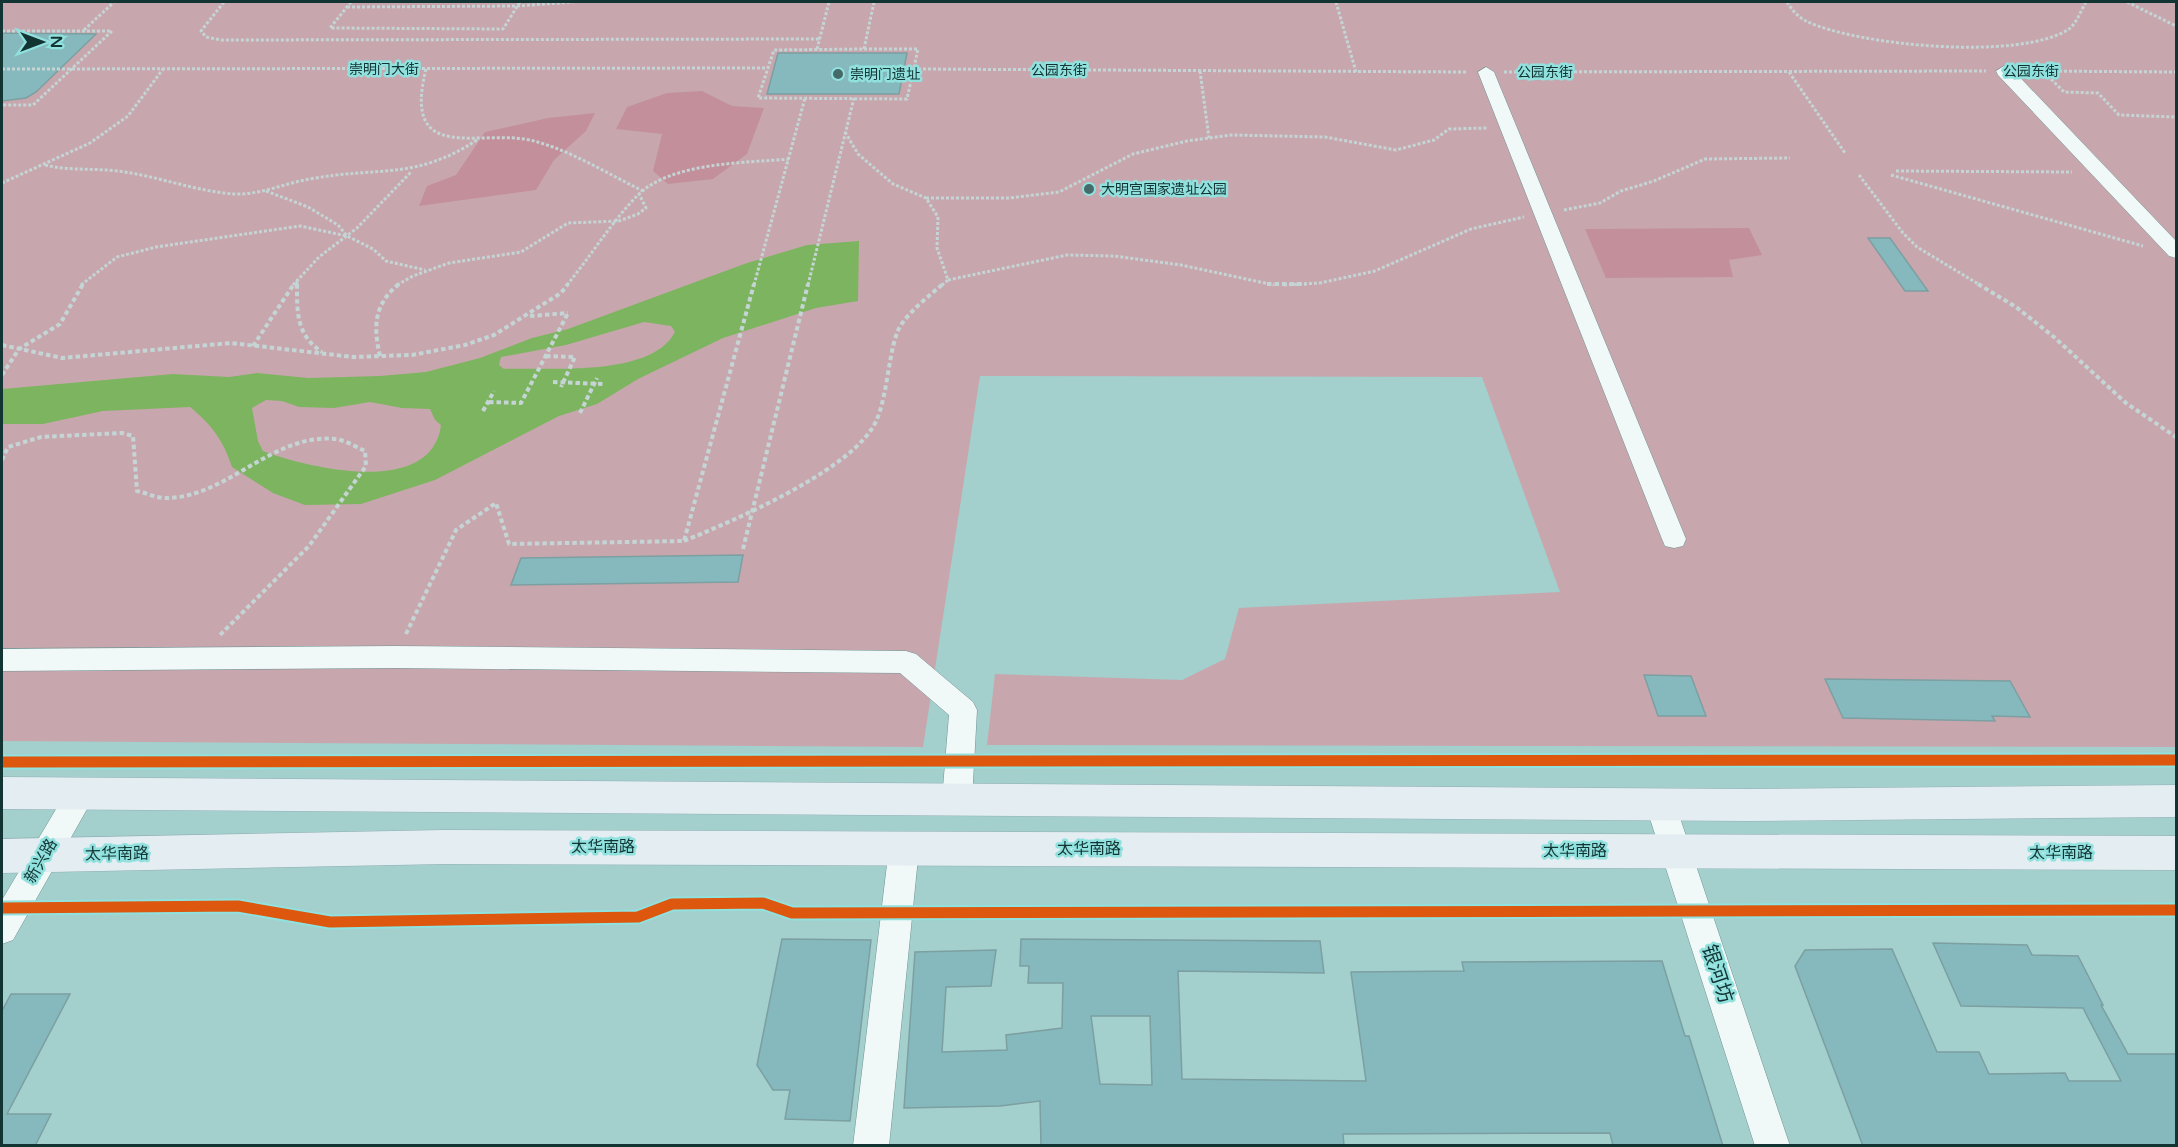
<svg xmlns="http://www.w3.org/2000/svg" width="2178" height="1147" viewBox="0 0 2178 1147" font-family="'Varela Round','Noto Sans SC',sans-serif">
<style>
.green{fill:#c7a7ad}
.forest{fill:#c38f9b}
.water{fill:#7db45f;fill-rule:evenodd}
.building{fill:#86b9bd;stroke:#7c9fa1;stroke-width:1.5;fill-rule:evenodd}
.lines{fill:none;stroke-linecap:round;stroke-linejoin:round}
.minor-casing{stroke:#709493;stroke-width:1}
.major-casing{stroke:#93afb4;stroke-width:1}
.path-far1{stroke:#c5d4d4;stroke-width:3;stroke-dasharray:3 2;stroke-linecap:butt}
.path{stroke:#c5d4d4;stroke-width:4;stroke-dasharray:4.5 3;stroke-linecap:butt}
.minor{fill:#f1f8f8;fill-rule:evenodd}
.major{fill:#e4eef2;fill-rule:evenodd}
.cycleway-casing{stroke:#91e1de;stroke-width:15}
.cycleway{stroke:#dd570e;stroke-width:11}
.poi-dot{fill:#456a69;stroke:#91e1de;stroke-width:2}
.labels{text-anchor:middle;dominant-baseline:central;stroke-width:5;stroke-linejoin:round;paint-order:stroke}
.far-street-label{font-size:14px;fill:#123433;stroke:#91e1de}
.far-poi-label{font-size:14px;fill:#123433;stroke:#91e1de;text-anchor:start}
.street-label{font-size:16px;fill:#123433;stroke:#91e1de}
.near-street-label{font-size:20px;fill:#123433;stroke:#91e1de}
</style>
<rect width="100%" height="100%" fill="#a3cfcd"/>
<path class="green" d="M2,2H2176V747L987,745L995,674L1182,680L1225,659L1239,608L1560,592L1482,377L980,376L923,747L2,741Z"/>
<path class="forest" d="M702,91L732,106L764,108L747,154L713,179L668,184L653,171L662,134L616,129L627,107L667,93Z
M595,113L586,131L554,160L536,190L419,206L427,186L456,175L485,132L548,118Z
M1749,228L1762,255L1729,260L1733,277L1606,278L1585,229Z"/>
<path class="water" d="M859,241L858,301L816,308L723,338L638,379L597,404L559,416L435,480L361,504L305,505L273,493L232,467C223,440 212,425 190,407L103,411L43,424H2V389L173,374L229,377L257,373L308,378L380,376L426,372L480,358L532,338L568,329L747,263L807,245ZM644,322L671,326L675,332C651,378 549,367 504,369L499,365L501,357L566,345ZM266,400L282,401L299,407L334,408L370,402L402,408L430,409L435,420L441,425C432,498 308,468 263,451L258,441L252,408Z"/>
<path class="building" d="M2,33L96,34L36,92L26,98L2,101Z
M778,53H907L899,94H767Z
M1868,238H1890L1928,291H1905Z
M743,555L738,582L511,585L521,558Z
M1644,675L1691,676L1706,716H1658Z
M1825,679L2010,681L2030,717L1992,716L1995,721L1843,718Z
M782,939L871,940L850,1121L785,1119L790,1090H773L757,1065Z
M1021,939L1320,941L1324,973L1178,971L1182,1079L1366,1081L1351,972L1464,971L1462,962L1662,961L1685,1036H1689L1723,1146H1613L1610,1133L1343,1134L1344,1146H1041L1040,1101L1000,1106L904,1108L915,952L996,950L991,986L946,987L942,1052L1007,1050L1006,1035L1062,1028L1063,983H1028L1029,966H1020ZM1091,1016H1150L1152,1085L1100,1084Z
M1933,943L2027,945L2032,955L2078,956L2103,1005H2101L2128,1054H2176V1146H1863L1795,966L1805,950L1892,949L1937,1052H1979L1989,1074L2065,1073L2069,1081H2121L2083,1008L1961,1006Z
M11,994H70L7,1114H51L35,1146H2V1011Z"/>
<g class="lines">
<g class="minor-casing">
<path id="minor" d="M2004,66L2010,67L2176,241V258L2169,256L1998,75L1996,71Z
M1486,67L1494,72L1686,539L1683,546L1674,548L1665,546L1662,539L1478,72Z
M396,646L906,651L916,654L973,702L977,710L972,800L967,809L957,813L947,809L942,800L949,715L900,673L396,668L2,671V649Z
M81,780L91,784L96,793L91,802L13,940L2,944V900L71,784Z
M1660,790L1670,794L1675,803L1790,1146H1755L1645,803L1650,794Z
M904,834L915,838L919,848L889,1146H853L889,848L893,838Z"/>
</g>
<g class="major-casing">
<path id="major" d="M2,777L1748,789L2176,785V817L1748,821L2,809Z
M444,830L2176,836V870L444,864L2,873V839Z"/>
</g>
<path class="path-far1" d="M224,2L201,31L206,37L221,40L819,39
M351,2L330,28L503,29L520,2
M1336,2L1356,72
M1787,2C1792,10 1798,17 1806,21C1858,46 2021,61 2069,29C2077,23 2081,10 2086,2
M2127,2L2176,26
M347,7L517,6L573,2
M84,30L114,2
M2,31H112L33,105H2
M817,49L829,2
M864,49H918L907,99L758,98L774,50Z
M864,49L874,2
M2,69L767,68
M426,69C401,168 482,127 534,141C572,151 608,174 643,191
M913,69L1467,72
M1200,71L1209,138
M2029,71L2176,72
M1504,72L1986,71
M1789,72L1845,153
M2044,72L2064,92L2098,93L2119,115L2176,117
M845,132L858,154L893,184L926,198L938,217L937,248L948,280L942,285
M45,165C69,171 93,168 118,171C157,176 195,191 234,194C261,195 285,183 310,179C378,166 414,181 477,140
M1896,171L2072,172
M1859,175L1903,233L1917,247L1980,285
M1891,175L2143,246
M2,183L90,143L128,116L163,69
M266,191L308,207L338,225L347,236L373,249L386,261L425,270
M926,198H1009L1059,192L1133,154L1187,141L1231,135L1325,137L1396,150L1434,140L1449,129L1487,128
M1564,210L1600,203L1621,191L1654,181L1705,159L1790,158
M948,280L1067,255L1114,256L1181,265L1274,285
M297,281V285
M81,285L117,257L156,247L300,226L347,236
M293,285L319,257L357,228L411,172
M397,285L413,276L449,263L521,252L568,223L619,221L638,214L646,208L639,194
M567,285C590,257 613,220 638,195C671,162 745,163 789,159
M754,285L805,98
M808,285L854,98
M1284,285L1320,283L1375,271L1471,229L1524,217"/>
<path class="path" d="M297,284C297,312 296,335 322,352
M1267,284H1306
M1978,284L2016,307L2054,337L2126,403L2176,437
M530,316L568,313
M2,345L62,358L231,343L353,357L412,355L465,345L494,335L561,293L568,284
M253,346L294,284
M380,356C373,326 374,304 399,284
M546,356L575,357L561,387
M2,375L19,349L60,324L83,284
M553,382L603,384
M489,402L521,403L568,313
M483,411L494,391
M580,413L597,378
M2,460L8,447L41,437L122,433L133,436L137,491C147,493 158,499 168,498C229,496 273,433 335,439C345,440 356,447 365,451L366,466L309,546L219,636
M684,541C735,520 840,475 871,430C887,408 887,360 897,333C902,317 930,295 943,284
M743,549L808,284
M406,634L456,530L496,503L509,544L684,541L754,284"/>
<use href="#minor" class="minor"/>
<use href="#major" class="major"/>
<g class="cycleway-casing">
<path id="cycleway" d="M2,762L2176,760
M2,908L238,906L330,922L638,917L672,904L763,903L792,913L2176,910"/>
</g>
<use href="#cycleway" class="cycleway"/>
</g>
<g class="poi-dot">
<circle cx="838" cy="74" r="6"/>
<circle cx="1089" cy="189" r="6"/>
</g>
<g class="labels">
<g class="far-street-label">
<text x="384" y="69">崇明门大街</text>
<text x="1059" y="70">公园东街</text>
<text x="2031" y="71">公园东街</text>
<text x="1545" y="72">公园东街</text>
</g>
<g class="far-poi-label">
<text x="850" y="74">崇明门遗址</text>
<text x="1101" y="189">大明宫国家遗址公园</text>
</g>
<g class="street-label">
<text x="603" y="847">太华南路</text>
<text x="1089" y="849">太华南路</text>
<text x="1575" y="851">太华南路</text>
<text x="2061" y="853">太华南路</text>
<text transform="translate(117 854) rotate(-1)">太华南路</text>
<text transform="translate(41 861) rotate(-60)">新兴路</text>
</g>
<g class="near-street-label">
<text transform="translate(1717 974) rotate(72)">银河坊</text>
</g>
</g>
<rect width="2178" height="1147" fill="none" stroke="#123433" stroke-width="6"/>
<g transform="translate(42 42) rotate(90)" stroke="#91e1de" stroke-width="4.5" paint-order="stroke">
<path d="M0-4.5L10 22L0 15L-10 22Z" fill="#123433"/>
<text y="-9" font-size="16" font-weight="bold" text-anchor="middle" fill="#123433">N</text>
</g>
</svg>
